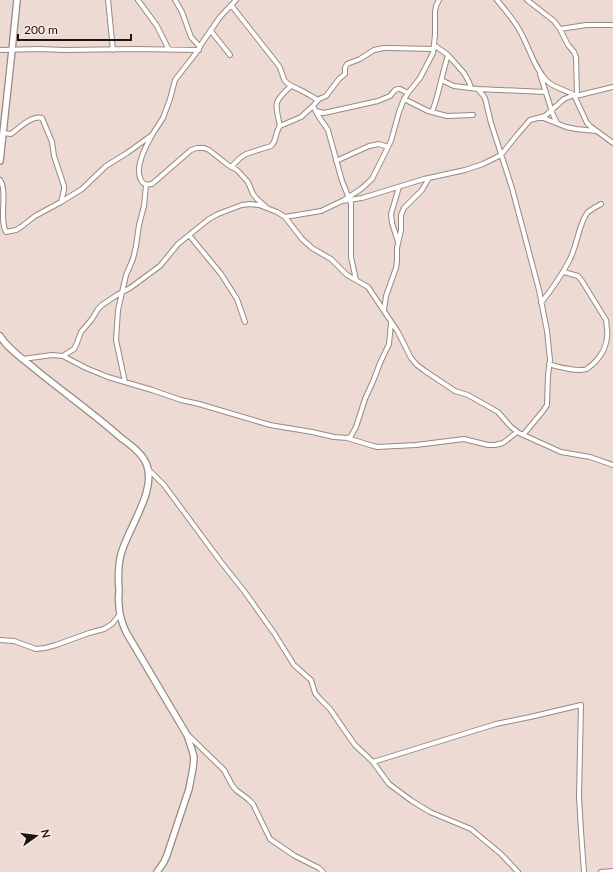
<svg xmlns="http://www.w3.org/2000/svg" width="613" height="872" viewBox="0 0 613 872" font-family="Lato,sans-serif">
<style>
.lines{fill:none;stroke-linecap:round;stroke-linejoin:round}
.street-casing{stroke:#998983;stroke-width:6}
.secondary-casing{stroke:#998983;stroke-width:8}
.street{stroke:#fff;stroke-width:4}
.secondary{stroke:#fff;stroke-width:5.5}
</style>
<rect width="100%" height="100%" fill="#ecdad3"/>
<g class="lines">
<g class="street-casing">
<path id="street" d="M108,0L113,50
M138,0L157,26L169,50
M175,0L182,12L191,37L200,47
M497,0C506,11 516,22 522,35C530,50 535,69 547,81C554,88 566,90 574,95L587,123L590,126L613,143
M527,0L554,21L560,29L568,45L574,52L576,57L577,96
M231,5L279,66C282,71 282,76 285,81C289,86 293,86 298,89C305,92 311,96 318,100
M560,29L586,25H613
M211,31L230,55
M434,45L448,55L464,73L469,82L471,88
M0,50L39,49L65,50L134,49L199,50
M540,74L553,115L557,123
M441,80L454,86L478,89L482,94L485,98L491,123L512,188L539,290L547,331L550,360L548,375L547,405L543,411L523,435
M478,89L546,92
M576,96L613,87
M404,99L428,111L447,116L473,115
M313,106L319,117L328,130L342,181L351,203V257L356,280
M316,111L324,113L378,101L390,96L395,90L398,89H400L408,93
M432,112C439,94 442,74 448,55
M541,117L566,127L576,129L596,131
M280,126C275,103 273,102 291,86
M3,133L11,134C19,128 32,115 42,118L52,142L54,156L64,186V190L61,202
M152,135C146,146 134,168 141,180C143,185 147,185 152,184L191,150L197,148H204L209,150L228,165L237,170L248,182L253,194L257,199L265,206
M336,161L369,146L379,144L388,147
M231,167L240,158L246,154L271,146C277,141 275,132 280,126L301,117L313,106L319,99L326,96L339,79L345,74V68L347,64L360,59L374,50L384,48H389L434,49
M0,180C2,183 3,186 3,189C5,202 0,221 6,232L16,230L21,227L35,216L61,202L82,189L106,166L127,153L152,135L163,118L170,99L175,80L196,53L202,43L220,17L236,0
M344,200L361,189L372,179L391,141L399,112L404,99L408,93L420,78L433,53L435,35V12L436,6L439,0
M285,217L321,211L342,201L362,198L424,179L465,170L483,164L501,155L517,135L530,120L545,116L564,99L574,95
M189,235L221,274L237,299L245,322
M398,242L392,223L391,214L399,187
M541,303C552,289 562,275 570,259C577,246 579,222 588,212C592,209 597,206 601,204
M384,310L386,296L396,268L397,261V248L401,230V215L404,208L422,190L429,178
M63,356L74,349L77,343L81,332L92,319L98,309L102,305L117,295L130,288L160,266L178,244L209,219L218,214L242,205L250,204L259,205L277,212L285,217L302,239L312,248L331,259L347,275L368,287L398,332L411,358L417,365L425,371L455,391L468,395L498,412L511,427L519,433L561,452L590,457L613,465
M23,359L52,355L63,356L86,368L108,377L152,390L181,400L199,404L270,425L312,432L334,437L348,438L351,436L356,427L365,399L374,379L380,363L389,344L391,323
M549,364C557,367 579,372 587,369C588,368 590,366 592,365C602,356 609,343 607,329C606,325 607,323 606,320L582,281L578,276L564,272
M125,382L116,340L118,310L126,275L133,259L136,246L139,225L144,206L146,185
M347,438L370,445L377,447L416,445L464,439L488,445H495L503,443L517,432
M148,469L164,485L221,562L244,591L274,633L294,665L311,680L315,693L320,699L330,709L343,728L355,745L373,762L389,784L412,801L430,812L471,829L501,854L518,872
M0,640L14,641L36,649L45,648L56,645L89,633L104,629L112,624L120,614
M188,735L224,770L232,785L236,790L248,799L253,804L270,839L295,856L319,868L323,872
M373,762L431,744L496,724L530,717L581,705L579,796L581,831L584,872
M601,872L613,871"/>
</g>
<g class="secondary-casing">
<path id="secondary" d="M0,161L12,50L17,0
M0,336C8,349 23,359 35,369C63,392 93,413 120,437C129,444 141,452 146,463C158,489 128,528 121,554C118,566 118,578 119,590C119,595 118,600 119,605C119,615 122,623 126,632L187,735L192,750L194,757L193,768L189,789L167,855L164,862L157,872"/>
</g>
<use href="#street" class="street"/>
<use href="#secondary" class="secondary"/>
</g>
<g transform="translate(36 836) rotate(76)" stroke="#f9e7e0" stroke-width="3" paint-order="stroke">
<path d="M0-3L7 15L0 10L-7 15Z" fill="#1b1512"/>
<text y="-6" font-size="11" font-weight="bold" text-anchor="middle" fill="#1b1512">N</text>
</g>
<path d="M18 34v6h113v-6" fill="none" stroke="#1b1512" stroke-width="2"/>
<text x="24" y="34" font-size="12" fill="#1b1512" stroke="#f9e7e0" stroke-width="3" paint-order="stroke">200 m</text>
</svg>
